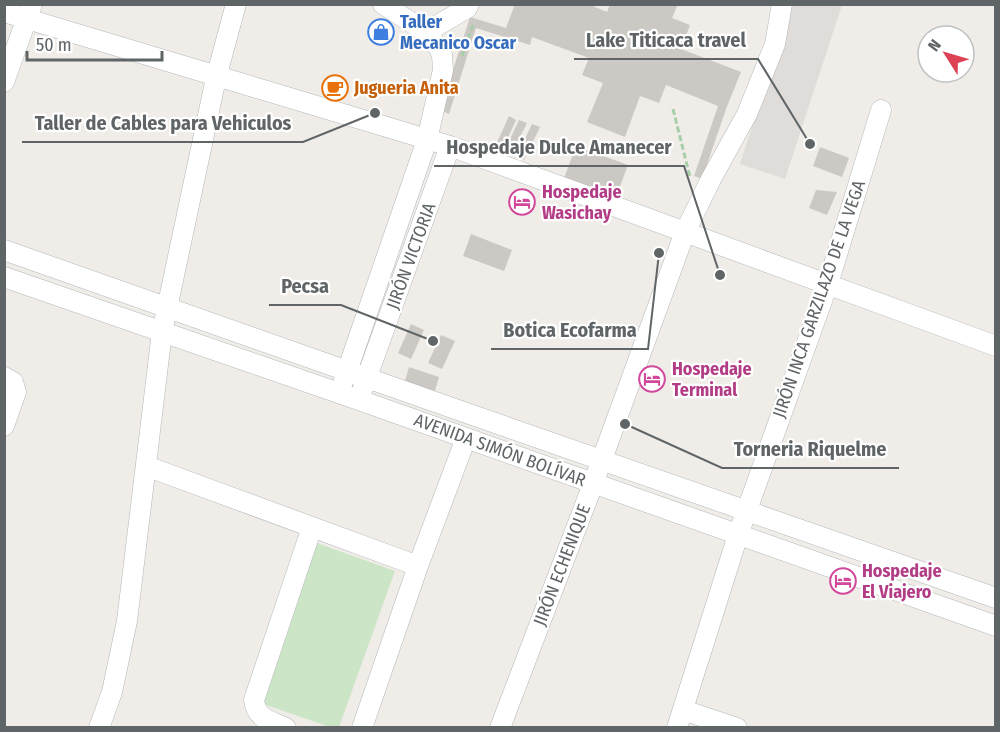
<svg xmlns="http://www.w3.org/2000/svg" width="1000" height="732" viewBox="0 0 1000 732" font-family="'Fira Sans Condensed',sans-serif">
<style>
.industrial{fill:#dfdcda}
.green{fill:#cde5c7}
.building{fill:#ccc8c4}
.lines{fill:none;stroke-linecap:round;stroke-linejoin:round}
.minor-casing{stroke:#b3b6b9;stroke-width:21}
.path{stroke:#a6cfa9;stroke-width:3;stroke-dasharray:6 3;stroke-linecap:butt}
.minor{stroke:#fff;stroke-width:20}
.labels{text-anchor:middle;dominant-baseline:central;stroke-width:4.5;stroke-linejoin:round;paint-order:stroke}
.shop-label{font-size:18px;font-weight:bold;fill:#366cbe;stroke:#fff;text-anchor:start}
.food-label{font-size:18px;font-weight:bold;fill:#c56008;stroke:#fff;text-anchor:start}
.hotel-label{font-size:18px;font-weight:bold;fill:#b23c85;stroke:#fff;text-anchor:start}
.street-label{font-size:18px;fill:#5f6467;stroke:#fff}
.leader{fill:none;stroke:#5f6467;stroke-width:2}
.callout-dot{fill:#5f6467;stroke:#fff;stroke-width:2}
.callout-label{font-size:20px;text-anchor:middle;font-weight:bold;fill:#5f6467;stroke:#fff;stroke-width:4.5;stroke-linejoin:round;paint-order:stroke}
</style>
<rect width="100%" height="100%" fill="#f0ede8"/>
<path class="industrial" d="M791,5H842L785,179L740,164Z"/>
<path class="green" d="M317,543L395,571L339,727H330L260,703Z"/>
<path class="building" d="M515,4H588L607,12L610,4H678L672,18L690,25L681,49L741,72L726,109L702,179L694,176L718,106L666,85L659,103L640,96L625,137L587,122L603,83L582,75L589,58L532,37L530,45L476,28L449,114L440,110L470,17L506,28Z
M509,116L516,120L501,153L494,149Z
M519,120L527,123L511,155L504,152Z
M532,124L540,127L524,160L517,156Z
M576,146L628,165L615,200L563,181Z
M820,147L849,158L842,177L813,166Z
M816,190L837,192L827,215L809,208Z
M471,234L512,250L504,271L463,256Z
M411,324L424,330L411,359L398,353Z
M441,335L455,341L442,369L428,363Z
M409,367L439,377L435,391L405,381Z"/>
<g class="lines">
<g class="minor-casing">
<path id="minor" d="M4,12L450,146L996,346
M426,32L467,8L469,4
M4,82L32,4
M4,250C335,366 664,484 996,598
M4,277L359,400L996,626
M4,377L13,382L16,392L4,426
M344,380L427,140L443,70L442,55L439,48L426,32L383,4
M363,388L450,146
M146,466L418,566
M683,710L737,728
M99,728L112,692L127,621L162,332L216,78L236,4
M286,728C271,721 256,719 254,700L312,527
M362,728L418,566L466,438
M500,728L593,484L685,232L711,179L747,114L775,44L782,4
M677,728L738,535L828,284L881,110"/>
</g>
<path class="path" d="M462,56L473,25
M673,109L690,177"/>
<use href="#minor" class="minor"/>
</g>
<defs>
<g id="shop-ring" transform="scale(1.35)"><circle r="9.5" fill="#fff" stroke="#3f7fe0" stroke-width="1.5"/><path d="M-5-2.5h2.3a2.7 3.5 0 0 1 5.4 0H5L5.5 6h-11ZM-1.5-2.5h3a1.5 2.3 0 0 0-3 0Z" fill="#3f7fe0"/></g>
<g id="cafe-ring" transform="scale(1.35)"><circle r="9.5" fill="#fff" stroke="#e8710a" stroke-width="1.5"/><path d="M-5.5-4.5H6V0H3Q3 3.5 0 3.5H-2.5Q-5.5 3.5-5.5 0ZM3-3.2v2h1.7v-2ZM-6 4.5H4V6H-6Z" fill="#e8710a"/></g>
<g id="hotel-ring" transform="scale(1.35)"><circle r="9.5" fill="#fff" stroke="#d1479c" stroke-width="1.5"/><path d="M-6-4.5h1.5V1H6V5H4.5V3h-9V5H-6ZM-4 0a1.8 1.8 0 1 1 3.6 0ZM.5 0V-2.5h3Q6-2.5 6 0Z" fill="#d1479c"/></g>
</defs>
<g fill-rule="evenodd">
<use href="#shop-ring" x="381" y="32"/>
<use href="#cafe-ring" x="335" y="88"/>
<use href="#hotel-ring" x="522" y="202"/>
<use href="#hotel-ring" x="652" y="379"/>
<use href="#hotel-ring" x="843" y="581"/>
</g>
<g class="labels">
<g class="shop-label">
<text x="400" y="22">Taller<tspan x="400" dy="21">Mecanico Oscar</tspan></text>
</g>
<g class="food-label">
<text x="354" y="88">Jugueria Anita</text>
</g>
<g class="hotel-label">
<text x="542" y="192">Hospedaje<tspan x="542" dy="21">Wasichay</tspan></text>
<text x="672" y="369">Hospedaje<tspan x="672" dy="21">Terminal</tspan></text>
<text x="862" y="571">Hospedaje<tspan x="862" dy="21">El Viajero</tspan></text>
</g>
<g class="street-label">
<text transform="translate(411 256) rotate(-70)">JIRÓN VICTORIA</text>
<text transform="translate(819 299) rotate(-71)">JIRÓN INCA GARZILAZO DE LA VEGA</text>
<text transform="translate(500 450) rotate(20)">AVENIDA SIMÓN BOLÍVAR</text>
<text transform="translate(562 565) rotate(-69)">JIRÓN ECHENIQUE</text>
</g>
</g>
<path class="leader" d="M810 144L758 59H574M375 113L303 142H22M720 275L684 166H434M433 341L341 305H269M659 253L648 349H491M625 424L722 468H899"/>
<g class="callout-dot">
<circle cx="810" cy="144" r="6"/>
<circle cx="375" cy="113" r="6"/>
<circle cx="720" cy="275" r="6"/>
<circle cx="433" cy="341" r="6"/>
<circle cx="659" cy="253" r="6"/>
<circle cx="625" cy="424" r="6"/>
</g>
<g class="callout-label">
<text x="666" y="47">Lake Titicaca travel</text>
<text x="163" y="130">Taller de Cables para Vehiculos</text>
<text x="559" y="154">Hospedaje Dulce Amanecer</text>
<text x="305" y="293">Pecsa</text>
<text x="570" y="337">Botica Ecofarma</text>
<text x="810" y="456">Torneria Riquelme</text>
</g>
<rect width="1000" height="732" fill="none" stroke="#5f6467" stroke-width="12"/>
<g transform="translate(946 54) rotate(307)"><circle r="28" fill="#ffffff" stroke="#bfc1c2" stroke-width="1.5"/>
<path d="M0-4.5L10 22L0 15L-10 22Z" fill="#dd4154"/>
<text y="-9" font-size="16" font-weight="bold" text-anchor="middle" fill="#5f6467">N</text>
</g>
<path d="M27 51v9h135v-9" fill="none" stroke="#5f6467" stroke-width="3"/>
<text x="36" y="51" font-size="18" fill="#5f6467" stroke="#ffffff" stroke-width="4.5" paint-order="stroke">50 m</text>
</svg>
